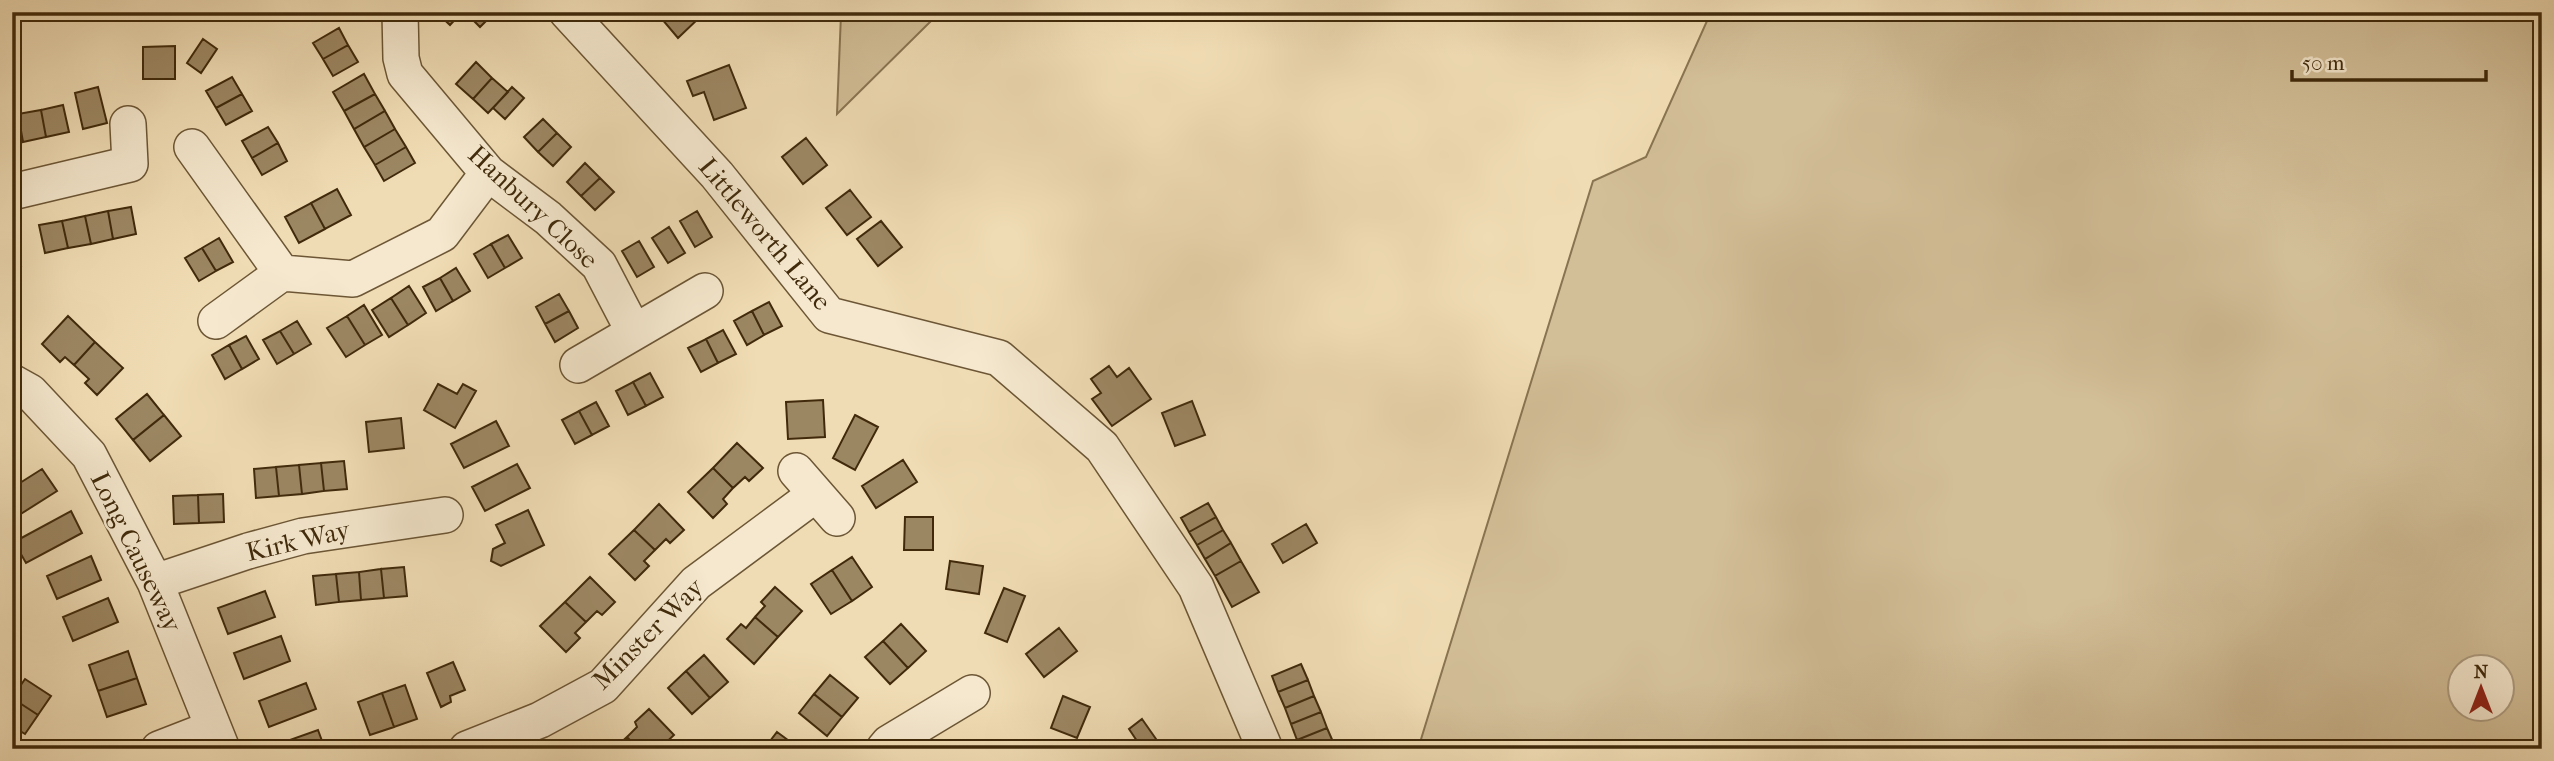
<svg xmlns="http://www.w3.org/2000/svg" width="2554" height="761" viewBox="0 0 2554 761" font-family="'IM FELL French Canon',serif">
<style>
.green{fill:#d2be97;stroke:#897451;stroke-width:2;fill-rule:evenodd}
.building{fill:#9c8763;stroke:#402a0b;stroke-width:2}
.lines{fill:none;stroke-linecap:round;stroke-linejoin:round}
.minor-casing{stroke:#6c5635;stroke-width:38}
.minor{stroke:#f5e8ce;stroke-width:35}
.labels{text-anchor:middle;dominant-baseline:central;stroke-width:5;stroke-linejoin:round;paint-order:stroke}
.street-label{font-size:26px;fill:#402a0b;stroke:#f5e8ce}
</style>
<rect width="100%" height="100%" fill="#f0dcb4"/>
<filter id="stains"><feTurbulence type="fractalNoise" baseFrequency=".00286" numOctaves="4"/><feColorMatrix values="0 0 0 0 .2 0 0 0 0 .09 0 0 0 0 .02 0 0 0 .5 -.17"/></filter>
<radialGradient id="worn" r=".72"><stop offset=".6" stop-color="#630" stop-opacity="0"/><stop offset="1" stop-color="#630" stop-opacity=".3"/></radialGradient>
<path class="green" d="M837,12H944L933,19L837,114L841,14Z
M1711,12H2542V749H1418L1593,181L1646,157ZM2502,666V708H2460V666Z"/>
<path class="building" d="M436,12H462L450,25Z
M465,12H494V13L480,27Z
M656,12H695L700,17L678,38Z
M339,28L348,45L323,59L313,43Z
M203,39L217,49L201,73L187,63Z
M348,45L358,62L333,76L323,59Z
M175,46V79H143V47Z
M476,62L492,78L473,99L456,84Z
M729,65L746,108L714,120L704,92L693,96L687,81Z
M364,74L375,94L344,111L333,92Z
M232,77L242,94L216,108L206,91Z
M492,78L508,92L488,113L473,99Z
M98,87L107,123L83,129L75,93Z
M512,87L524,98L505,119L493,108Z
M242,94L252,111L226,125L216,108Z
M375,94L385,111L354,129L344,111Z
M63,105L69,132L46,137L41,110Z
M41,110L46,137L23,142L18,114Z
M385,111L395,129L364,147L354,129Z
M18,114L23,142L12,144V116Z
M543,119L557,133L538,152L524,137Z
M268,127L278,143L252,158L242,141Z
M395,129L406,147L375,165L364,147Z
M557,133L571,147L553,166L538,152Z
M806,138L827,165L803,184L782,157Z
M278,143L287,161L262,175L252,158Z
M406,147L415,163L384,181L375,165Z
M585,163L600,178L581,196L567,182Z
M600,178L614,192L595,210L581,196Z
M337,189L351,215L325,229L311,203Z
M850,190L871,217L847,235L826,208Z
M311,203L325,229L299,243L285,217Z
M131,207L136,234L113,239L108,211Z
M108,211L113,239L91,244L85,216Z
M697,211L712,237L695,247L680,221Z
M85,216L91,244L68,248L62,221Z
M62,221L68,248L45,253L39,225Z
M881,221L902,247L878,266L857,239Z
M669,227L685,253L668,263L652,238Z
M508,235L522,258L505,268L491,244Z
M219,238L233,262L216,271L202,248Z
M639,241L654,267L637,277L622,251Z
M491,244L505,268L488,278L474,254Z
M202,248L216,271L199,281L185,258Z
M12,265L21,267L17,290L12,289Z
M456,268L470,291L453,301L440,278Z
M440,278L453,301L436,311L423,287Z
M409,286L426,313L408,325L391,298Z
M559,294L569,311L545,324L536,307Z
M391,298L408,325L389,337L372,310Z
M769,302L782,326L764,335L752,311Z
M364,305L382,335L365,345L347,316Z
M569,311L578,328L555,342L545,324Z
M752,311L764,335L747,345L734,321Z
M68,316L95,342L74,365L65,357L60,362L42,344Z
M347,316L365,345L346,357L327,328Z
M297,321L311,344L294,354L280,331Z
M723,330L736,354L718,363L706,339Z
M280,331L294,354L277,364L263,340Z
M246,336L259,359L242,369L229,345Z
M706,339L718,363L701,372L688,348Z
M95,342L123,368L97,395L85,383L89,379L74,365Z
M229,345L242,369L225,379L212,355Z
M1109,366L1117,377L1129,368L1151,399L1112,426L1092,399L1101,393L1091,379Z
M650,373L663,397L646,406L633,382Z
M633,382L646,406L628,415L616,391Z
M438,384L457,394L463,384L476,391L455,428L424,410Z
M147,394L164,415L133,440L116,419Z
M823,400L825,437L788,439L786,402Z
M1192,401L1205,435L1175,446L1162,413Z
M596,402L609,426L592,435L579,411Z
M579,411L592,435L575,444L562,420Z
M164,415L181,436L150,461L133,440Z
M855,415L878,427L855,470L833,458Z
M401,418L404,448L369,452L366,422Z
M496,421L509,446L464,468L451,444Z
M737,443L763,468L749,481L745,477L733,488L713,468Z
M903,460L917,482L876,508L862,486Z
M344,461L347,489L324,491L321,463Z
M321,463L324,491L302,494L299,465Z
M517,464L530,488L485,511L472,487Z
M299,465L302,494L279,496L276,467Z
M276,467L279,496L256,498L254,469Z
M713,468L733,488L723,499L727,504L713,518L688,492Z
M42,469L57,491L16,517L12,512V488Z
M223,494L224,522L199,523L198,495Z
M198,495L199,523L174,524L173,496Z
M1208,503L1216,517L1189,532L1181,518Z
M659,504L684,530L670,543L666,539L655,550L634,530Z
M528,510L544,545L501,566L491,561L493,549L505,543L496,525Z
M71,511L82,533L26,563L14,542Z
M905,517H933V550H904Z
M1216,517L1223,530L1197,545L1189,532Z
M1306,524L1317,543L1283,563L1272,544Z
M634,530L655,550L644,561L649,566L635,580L609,554Z
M1223,530L1231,543L1205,559L1197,545Z
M1231,543L1241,561L1215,576L1205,559Z
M91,556L101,580L57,599L47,576Z
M852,557L872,587L852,601L832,570Z
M950,561L983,566L979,594L946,589Z
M1241,561L1259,592L1232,607L1215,576Z
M404,567L407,596L384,598L381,569Z
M381,569L384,598L361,600L359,572Z
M832,570L852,601L831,614L811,584Z
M359,572L361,600L339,602L336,574Z
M336,574L339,602L316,605L313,576Z
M590,577L615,602L602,615L597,611L586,622L565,602Z
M775,587L802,611L778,637L755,617L765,606L761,602Z
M1004,588L1025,596L1007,642L985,633Z
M265,591L275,617L228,634L218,608Z
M108,598L118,622L73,641L63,617Z
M565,602L586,622L575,633L580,638L566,652L540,626Z
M755,617L778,637L754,664L727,639L741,624L746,628Z
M901,624L926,651L908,668L883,641Z
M1059,628L1077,651L1044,677L1026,654Z
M281,636L290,661L244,679L234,653Z
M883,641L908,668L890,684L865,657Z
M128,651L137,678L98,691L89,665Z
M704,655L728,682L710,698L686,671Z
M453,662L465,690L450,696L451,702L441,707L427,673Z
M1301,664L1308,680L1278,692L1272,676Z
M686,671L710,698L692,714L668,688Z
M830,675L858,698L842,717L814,694Z
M137,678L146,704L107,717L98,691Z
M25,679L51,696L38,715L12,698Z
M1308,680L1314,696L1285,708L1278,692Z
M306,683L316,709L269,727L259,701Z
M405,685L417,719L394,727L382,693Z
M382,693L394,727L370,735L358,702Z
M814,694L842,717L827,736L799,713Z
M1063,696L1090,707L1077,738L1051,728Z
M1314,696L1321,712L1291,724L1285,708Z
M12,698L38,715L25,734L12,726Z
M649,709L674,735L659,749H638L627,737L637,727L635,722Z
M1321,712L1327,728L1297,740L1291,724Z
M1142,719L1163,749H1125L1137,741L1129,729Z
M1327,728L1334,744L1322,749H1301L1297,740Z
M318,730L325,749H271L270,747Z
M777,732L800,749H764Z
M627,737L638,749H605L612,742L616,747Z"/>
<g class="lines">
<g class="minor-casing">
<path id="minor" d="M400,12L401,58L405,74L488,173L548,218L599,265L634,332
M567,12L717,175L829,315L999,358L1102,447L1196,587L1265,749
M192,147L282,273L353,279L442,234L488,173
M12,192L130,164L128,124
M216,321L282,273
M578,365L705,291
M12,382L30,392L89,455L155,582L222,749
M796,471L837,518
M155,582L248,551L303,536L445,515
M159,749L213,728
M467,749L540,720L603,686L696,583L816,494
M884,749L889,743L972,693"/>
</g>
<use href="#minor" class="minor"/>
</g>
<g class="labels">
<g class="street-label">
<text transform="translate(533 207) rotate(43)">Hanbury Close</text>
<text transform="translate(765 234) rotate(50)">Littleworth Lane</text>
<text transform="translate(298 541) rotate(-13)">Kirk Way</text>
<text transform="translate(136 552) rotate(64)">Long Causeway</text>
<text transform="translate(648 634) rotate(-45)">Minster Way</text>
</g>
</g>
<rect width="2554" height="761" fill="none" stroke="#f0dcb4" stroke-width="42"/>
<rect x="14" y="14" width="2526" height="733" fill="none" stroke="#402a0b" stroke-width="3.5"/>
<rect x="21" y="21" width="2512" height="719" fill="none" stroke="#402a0b" stroke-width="2"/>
<g transform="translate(2481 688)"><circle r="33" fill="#f5e8ce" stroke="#ad9c80" stroke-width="2"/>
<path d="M0-5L12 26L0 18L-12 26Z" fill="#8f2418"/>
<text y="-10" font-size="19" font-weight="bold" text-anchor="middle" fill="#402a0b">N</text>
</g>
<path d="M2292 70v10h194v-10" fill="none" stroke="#402a0b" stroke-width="3.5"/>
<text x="2302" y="70" font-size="21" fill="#402a0b" stroke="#f5e8ce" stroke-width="5" paint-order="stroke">50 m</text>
<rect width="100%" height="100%" filter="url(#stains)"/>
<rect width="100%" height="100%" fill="url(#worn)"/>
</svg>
